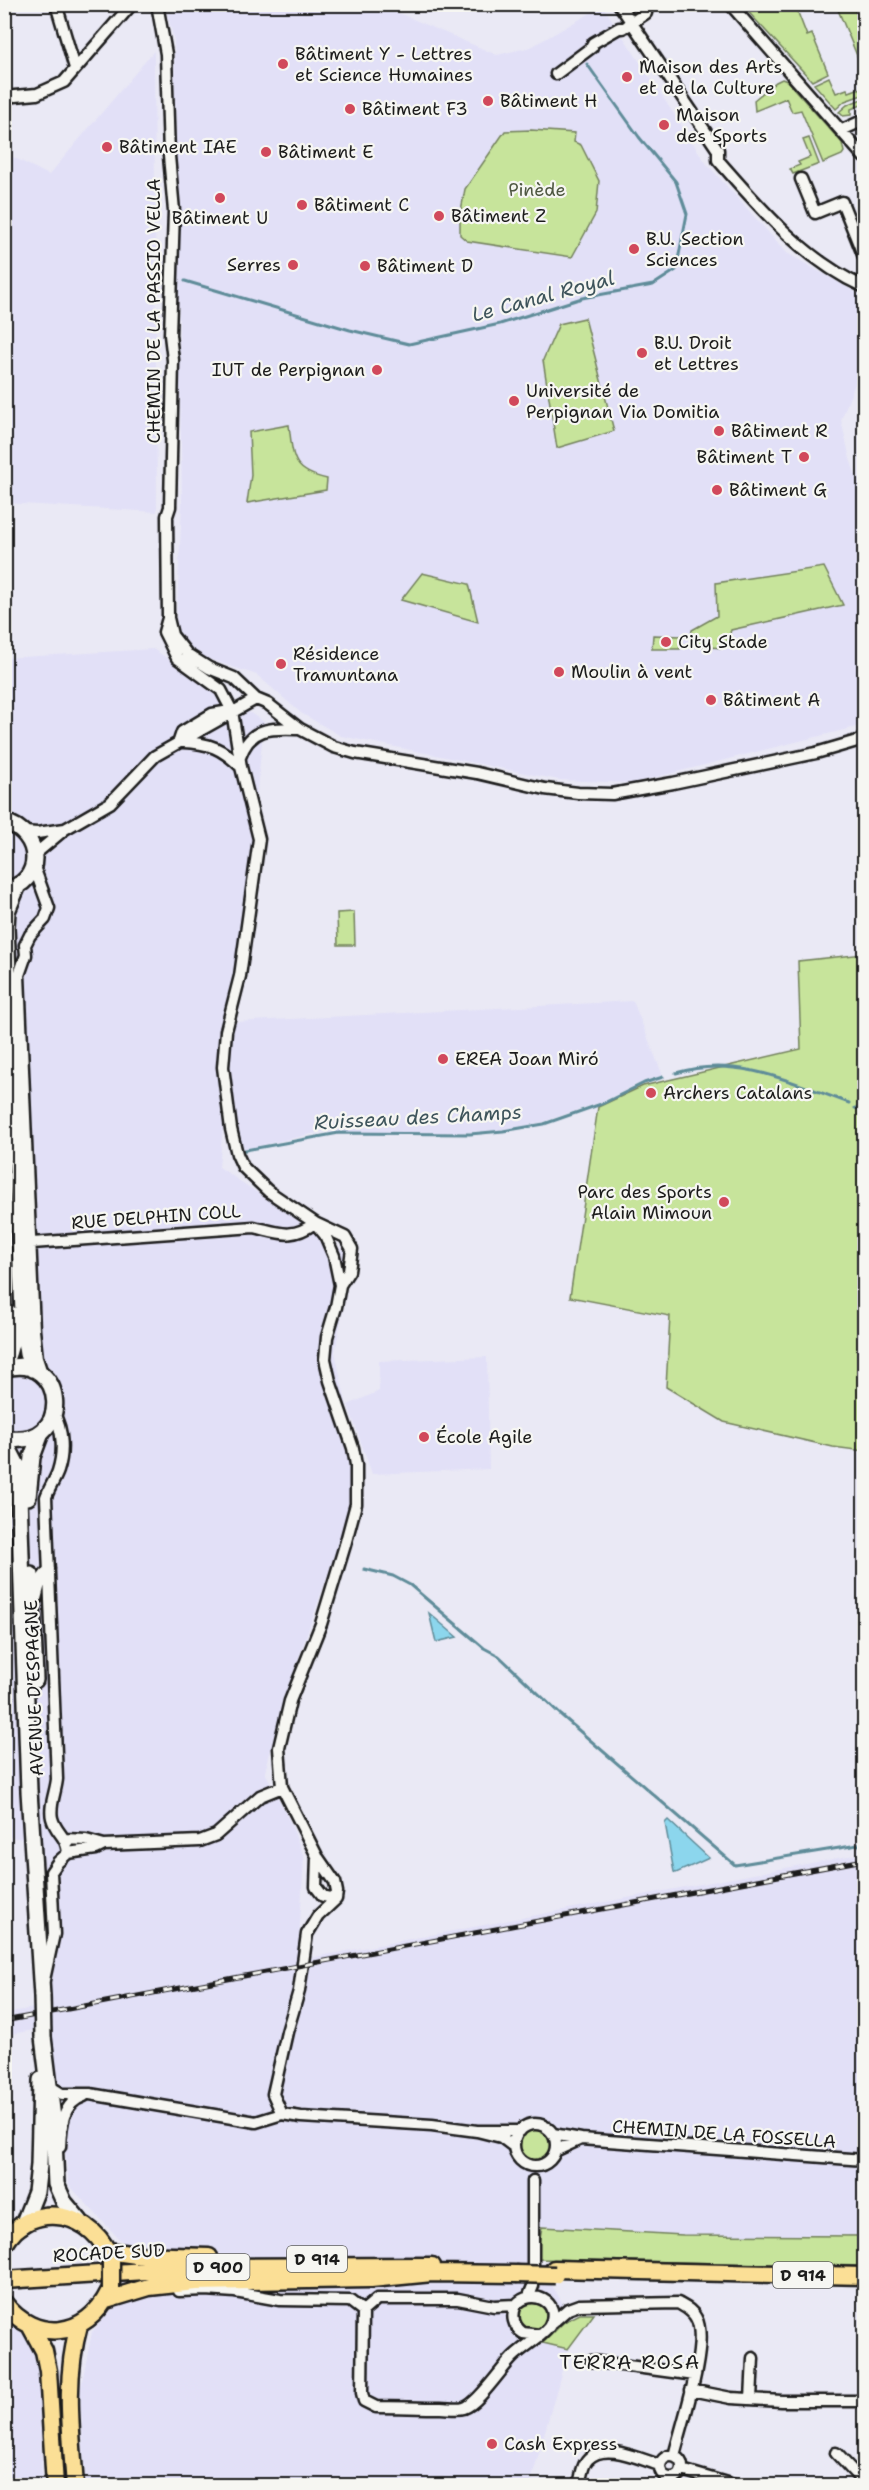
<svg xmlns="http://www.w3.org/2000/svg" width="869" height="2490" viewBox="0 0 869 2490" font-family="'Shantell Sans',sans-serif">
<style>
.built{fill:#e2e0f7}
.green{fill:#c7e49b;stroke:#72805c;stroke-width:1.5}
.water{fill:#8cd6ed;stroke:#5f8c99;stroke-width:1.5}
.lines{fill:none;stroke-linecap:round;stroke-linejoin:round}
.stream{stroke:#5f8c99;stroke-width:3}
.street-tunnel{stroke:#cbcad4;stroke-width:10;stroke-dasharray:10 5;stroke-linecap:butt}
.street-casing{stroke:#1c1c1c;stroke-width:15}
.secondary-casing{stroke:#1c1c1c;stroke-width:20}
.primary-casing{stroke:#1c1c1c;stroke-width:21}
.street{stroke:#f6f6f2;stroke-width:10}
.secondary{stroke:#f6f6f2;stroke-width:15}
.primary{stroke:#fbdf96;stroke-width:16}
.rail-casing{stroke:#1c1c1c;stroke-width:5}
.rail{stroke:#f6f6f2;stroke-width:3;stroke-dasharray:9;stroke-linecap:butt}
.secondary-bridge-casing{stroke:#1c1c1c;stroke-width:20;stroke-linecap:butt}
.primary-bridge-casing{stroke:#1c1c1c;stroke-width:21;stroke-linecap:butt}
.secondary-bridge{stroke:#f6f6f2;stroke-width:15}
.primary-bridge{stroke:#fbdf96;stroke-width:16}
.poi-dot{fill:#d1495b;stroke:#f6f6f2;stroke-width:2}
.labels{text-anchor:middle;dominant-baseline:central;stroke-width:4.5;stroke-linejoin:round;paint-order:stroke}
.shield{fill:#f6f6f2;stroke:#5d5d5c;stroke-width:1.5}
.shield-label{font-size:16px;font-weight:bold;fill:#1c1c1c}
.poi-label{font-size:18px;fill:#1c1c1c;stroke:#f6f6f2;text-anchor:start}
.park-label{font-size:18px;fill:#4f5842;stroke:#f6f6f2}
.street-label{font-size:18px;fill:#1c1c1c;stroke:#f6f6f2}
.water-label{font-size:20px;font-style:italic;fill:#3e545b;stroke:#f6f6f2}
.neighbourhood-label{font-size:20px;letter-spacing:1.5px;fill:#1c1c1c;stroke:#f6f6f2}
</style>
<rect width="100%" height="100%" fill="#eae9f5"/>
<filter id="ink" filterUnits="userSpaceOnUse"><feTurbulence type="fractalNoise" baseFrequency=".0167" numOctaves="2"/><feDisplacementMap in="SourceGraphic" scale="12" xChannelSelector="R" yChannelSelector="G"/><feConvolveMatrix kernelMatrix="1 2 1 2 8 2 1 2 1" color-interpolation-filters="sRGB"/></filter>
<g filter="url(#ink)">
<path class="built" d="M165,5H368L401,14L497,55L531,47L603,6L706,163L787,253L864,297V360L841,420L850,459L864,499V725L633,783L559,780L341,736L301,713L257,675L202,657L186,644L176,627L182,504L174,40Z
M154,51L157,512L5,503V153L49,175Z
M153,649L264,722L234,1022L633,1001L663,1076L644,1081L601,1102L543,1122L503,1130L470,1132H321L240,1150L229,1066L219,1167L353,1257L335,1352L362,1476L284,1700L265,1772L290,1822L304,1857L297,1975L307,1974L310,1958L864,1853V2236L683,2235L542,2227L536,2259L571,2317L543,2343L568,2349L530,2485H85L80,2392L92,2332L121,2299V2241L69,2185L49,2007L23,1839L4,1836V817L11,806L4,742L5,658Z
M487,1357L489,1469L372,1474L348,1405L379,1391V1361Z
M34,2008V2030L5,2035V2013Z
M4,2317L26,2336L36,2349L41,2366L42,2485H5Z"/>
<path class="green" d="M742,5H795L807,36L812,34L828,73L812,81Z
M836,5H854L864,32V55L858,58Z
M829,77L836,93L847,89L849,92L860,88L862,95L845,101L836,109L814,84Z
M782,79L787,81L842,143L844,152L842,155L823,163L801,110L792,112L786,98L755,111L754,100L776,82Z
M864,98V104L851,109V115L843,116L839,112L847,105Z
M531,130L575,133L574,142L581,145L599,181L596,213L572,257L467,241L460,235V216L465,189L505,131Z
M809,138L819,164L793,174L790,169L800,165L798,162L810,157L803,140Z
M585,318L614,431L557,448L543,360L559,324Z
M289,425C293,458 292,471 327,479L326,490L247,503L251,475L249,432Z
M824,567L843,605L731,630L725,648L690,646L692,630L717,616L716,583Z
M422,573L469,584L478,622L401,600Z
M653,635L681,636L680,649H652Z
M354,912L355,945H338L337,913Z
M864,954V1451L833,1447L724,1422L666,1387L670,1316L570,1297L598,1107L643,1086L801,1049L798,961Z
M514 2145a21 21 0 1 1 42 0a21 21 0 1 1-42 0Z
M542,2227L683,2235L864,2236V2266L536,2259Z
M518 2316a14 14 0 1 1 28 0a14 14 0 1 1-28 0Z
M580,2314H594L568,2349L543,2343L564,2322Z"/>
<path class="water" d="M429,1613L457,1637L436,1642Z
M668,1820L709,1858L676,1873L674,1872L665,1823Z"/>
<g class="lines">
<path class="stream" d="M185,281L350,330L409,344L500,324L582,298L653,285L676,270L687,214L676,182L639,137L587,64
M676,1073C736,1054 793,1083 849,1103
M855,1108L864,1110
M240,1151L339,1133L470,1134L503,1131L544,1124L604,1103L644,1083L663,1077
M364,1569L393,1576L410,1585L484,1648L499,1656L561,1715L735,1865L864,1844"/>
<path class="street-tunnel" d="M646,13L658,4"/>
<g class="street-casing">
<path id="street" d="M56,4L75,68
M157,4L166,54L169,156L174,211L170,335L173,360L170,507L167,516L168,618L172,635L187,654L209,668L234,678L256,699L268,704L300,729L334,747L355,753L477,773L545,789L578,793L612,794L673,783L816,753L864,739
M499,4H512
M619,4L718,150V160C761,209 804,260 864,287
M679,4H686
M730,4L864,157
M861,4L864,14
M627,26L646,13
M556,74L592,47L593,43L619,28H623
M4,97L37,94L64,82L132,4
M842,130L864,120
M801,179L815,213L842,202L864,257
M168,618L164,632L177,658L221,690L232,711L241,767L259,839L240,976L226,1031L223,1067L231,1129L237,1154L243,1167L268,1191L315,1223L325,1235L334,1256L340,1285L336,1307L327,1337L325,1359L330,1381L353,1448L356,1465V1504L345,1545L321,1624L290,1701L279,1748L282,1787L317,1856L335,1882L337,1892L336,1899L318,1916L307,1934L299,1991L287,2032L273,2094L282,2114
M179,741L182,732L212,714L230,711
M183,742C209,743 222,748 241,767
M240,757C251,726 272,728 300,729
M24,832L37,833L65,829
M34,855L65,829L110,803L155,756L256,699
M33,864L49,908L45,919L30,935L25,945L26,955L19,975L34,1330L37,1358L41,1370
M32,1243L254,1227C280,1233 291,1240 315,1223L345,1237L352,1249L349,1271L340,1285
M54,1414C63,1430 64,1453 58,1471C55,1480 49,1488 46,1497L57,1779C56,1791 49,1806 52,1818C56,1834 66,1834 68,1853
M36,1599L41,1580L49,1569
M66,1839L86,1840L104,1845
M68,1853L96,1849L104,1845L200,1841L216,1835L260,1796L282,1787
M317,1856L316,1887L323,1896L336,1899
M44,1980L54,1934L51,1872L58,1862L68,1853
M49,2086L62,2094H90L256,2122L282,2114L301,2117L432,2125L477,2131
M514 2145a21 21 0 1 1 42 0a21 21 0 1 1-42 0Z
M553,2134L581,2139L555,2151
M581,2139L864,2160
M513,2146L501,2137L477,2131H520
M60,2147C61,2126 62,2103 84,2096
M179,2291L206,2290L235,2292L280,2300L350,2301L363,2311
M529,2296L533,2286V2181
M363,2311L362,2393L364,2401L376,2407C398,2407 419,2408 441,2408C448,2408 458,2410 464,2408C478,2404 501,2369 512,2358C521,2348 546,2334 550,2325C562,2302 531,2287 516,2305C511,2316 513,2326 523,2333L539,2335
M363,2311L377,2299H458L494,2306L516,2305
M552,2323L568,2309L579,2305L678,2303C685,2307 692,2310 696,2318C710,2342 681,2427 674,2456
M591,2361L695,2375
M691,2390L731,2398L782,2401H864
M751,2399L753,2358
M836,2453L864,2483
M660 2467a11 11 0 1 1 22 0a11 11 0 1 1-22 0Z
M682,2470L737,2486
M579,2486C581,2477 582,2465 588,2459C605,2441 641,2460 660,2465"/>
</g>
<g class="secondary-casing">
<path id="secondary" d="M4,822C43,832 45,884 4,890
M18,885L7,911L6,927L24,1334L27,1354L33,1369
M4,1364C12,1347 13,1333 13,1315
M4,1369C67,1349 76,1452 4,1438
M4,1440L18,1467L29,1791L42,1996
M28,1497L32,1457L41,1433
M31,1575L35,1680
M43,2037L53,2118L56,2184L64,2202L80,2221
M23,2225L36,2192L39,2165L41,2080"/>
</g>
<g class="primary-casing">
<path id="primary" d="M4,2245C31,2196 98,2213 111,2262
M108,2251L136,2255L209,2257
M554,2269L864,2276
M4,2280L209,2267L432,2266
M106,2300L149,2287L195,2282L371,2279L432,2273L516,2274
M4,2303C35,2344 87,2338 109,2292
M31,2327L44,2351L48,2371L55,2486
M75,2486C71,2431 64,2379 79,2325"/>
</g>
<use href="#street" class="street"/>
<use href="#secondary" class="secondary"/>
<use href="#primary" class="primary"/>
<g class="rail-casing">
<path id="rail" d="M4,2021L864,1860"/>
</g>
<use href="#rail" class="rail"/>
<g class="secondary-bridge-casing">
<path id="secondary-bridge" d="M42,1996L43,2037"/>
</g>
<g class="primary-bridge-casing">
<path id="primary-bridge" d="M516,2274L555,2275
M111,2289V2262"/>
</g>
<use href="#secondary-bridge" class="secondary-bridge"/>
<use href="#primary-bridge" class="primary-bridge"/>
</g>
</g>
<g class="poi-dot">
<circle cx="283" cy="64" r="6"/>
<circle cx="627" cy="77" r="6"/>
<circle cx="488" cy="101" r="6"/>
<circle cx="350" cy="109" r="6"/>
<circle cx="664" cy="125" r="6"/>
<circle cx="107" cy="147" r="6"/>
<circle cx="266" cy="152" r="6"/>
<circle cx="220" cy="198" r="6"/>
<circle cx="302" cy="205" r="6"/>
<circle cx="439" cy="216" r="6"/>
<circle cx="634" cy="249" r="6"/>
<circle cx="293" cy="265" r="6"/>
<circle cx="365" cy="266" r="6"/>
<circle cx="642" cy="353" r="6"/>
<circle cx="377" cy="370" r="6"/>
<circle cx="514" cy="401" r="6"/>
<circle cx="719" cy="431" r="6"/>
<circle cx="804" cy="457" r="6"/>
<circle cx="717" cy="490" r="6"/>
<circle cx="666" cy="642" r="6"/>
<circle cx="281" cy="664" r="6"/>
<circle cx="559" cy="672" r="6"/>
<circle cx="711" cy="700" r="6"/>
<circle cx="443" cy="1059" r="6"/>
<circle cx="651" cy="1093" r="6"/>
<circle cx="724" cy="1202" r="6"/>
<circle cx="424" cy="1437" r="6"/>
<circle cx="492" cy="2444" r="6"/>
</g>
<g class="labels">
<g class="shield">
<rect x="287" y="2246" width="60" height="26" rx="4.5"/>
<rect x="186.5" y="2254" width="63" height="26" rx="4.5"/>
<rect x="773" y="2262" width="60" height="26" rx="4.5"/>
</g>
<g class="shield-label">
<text x="317" y="2259">D 914</text>
<text x="218" y="2267">D 900</text>
<text x="803" y="2275">D 914</text>
</g>
<g class="poi-label">
<text x="295" y="54">Bâtiment Y - Lettres<tspan x="295" dy="21">et Science Humaines</tspan></text>
<text x="639" y="67">Maison des Arts<tspan x="639" dy="21">et de la Culture</tspan></text>
<text x="500" y="101">Bâtiment H</text>
<text x="362" y="109">Bâtiment F3</text>
<text x="676" y="115">Maison<tspan x="676" dy="21">des Sports</tspan></text>
<text x="119" y="147">Bâtiment IAE</text>
<text x="278" y="152">Bâtiment E</text>
<text x="314" y="205">Bâtiment C</text>
<text x="451" y="216">Bâtiment Z</text>
<text x="220" y="218" text-anchor="middle">Bâtiment U</text>
<text x="646" y="239">B.U. Section<tspan x="646" dy="21">Sciences</tspan></text>
<text x="281" y="265" text-anchor="end">Serres</text>
<text x="377" y="266">Bâtiment D</text>
<text x="654" y="343">B.U. Droit<tspan x="654" dy="21">et Lettres</tspan></text>
<text x="365" y="370" text-anchor="end">IUT de Perpignan</text>
<text x="526" y="391">Université de<tspan x="526" dy="21">Perpignan Via Domitia</tspan></text>
<text x="731" y="431">Bâtiment R</text>
<text x="792" y="457" text-anchor="end">Bâtiment T</text>
<text x="729" y="490">Bâtiment G</text>
<text x="678" y="642">City Stade</text>
<text x="293" y="654">Résidence<tspan x="293" dy="21">Tramuntana</tspan></text>
<text x="571" y="672">Moulin à vent</text>
<text x="723" y="700">Bâtiment A</text>
<text x="455" y="1059">EREA Joan Miró</text>
<text x="663" y="1093">Archers Catalans</text>
<text x="712" y="1192" text-anchor="end">Parc des Sports<tspan x="712" dy="21">Alain Mimoun</tspan></text>
<text x="436" y="1437">École Agile</text>
<text x="504" y="2444">Cash Express</text>
</g>
<g class="park-label">
<text x="537" y="190">Pinède</text>
</g>
<g class="street-label">
<text transform="translate(154 311) rotate(-90)">CHEMIN DE LA PASSIO VELLA</text>
<text transform="translate(156 1217) rotate(-4)">RUE DELPHIN COLL</text>
<text transform="translate(34 1688) rotate(-92)">AVENUE D'ESPAGNE</text>
<text transform="translate(724 2134) rotate(4)">CHEMIN DE LA FOSSELLA</text>
<text transform="translate(109 2253) rotate(-3)">ROCADE SUD</text>
</g>
<g class="water-label">
<text transform="translate(543 296) rotate(-15)">Le Canal Royal</text>
<text transform="translate(418 1117) rotate(-3)">Ruisseau des Champs</text>
</g>
<g class="neighbourhood-label">
<text x="630" y="2362">TERRA ROSA</text>
</g>
</g>
<rect width="869" height="2490" fill="none" stroke="#f6f6f2" stroke-width="24"/>
<rect x="12" y="12" width="845" height="2466" fill="none" stroke="#1c1c1c" stroke-width="2" filter="url(#ink)"/>
</svg>
